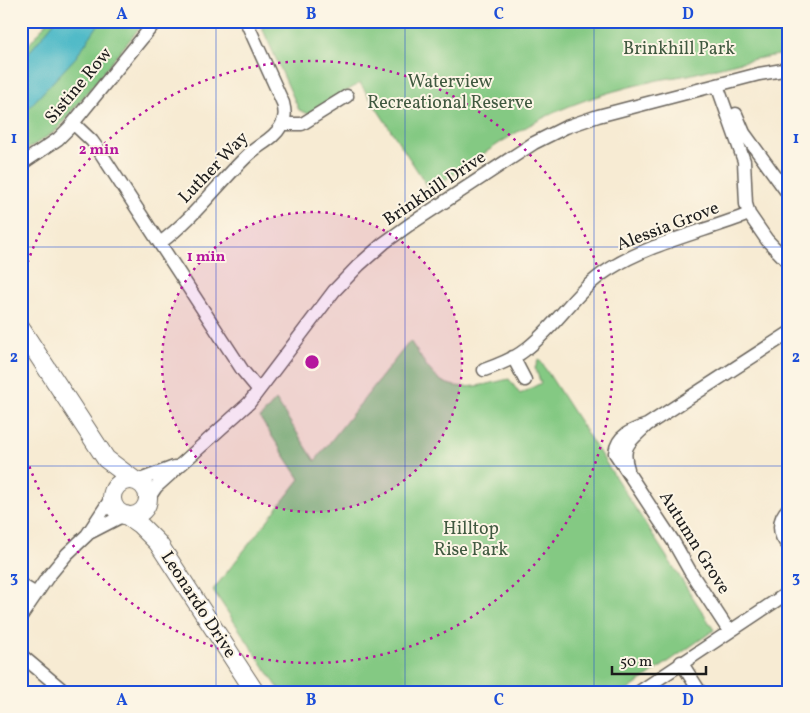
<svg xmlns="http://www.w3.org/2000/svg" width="810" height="713" viewBox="0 0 810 713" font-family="Vollkorn,serif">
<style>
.green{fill:#84c983;stroke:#507250}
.water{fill:#4db9c7;stroke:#346a72}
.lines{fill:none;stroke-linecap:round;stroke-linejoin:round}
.street-casing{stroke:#69645c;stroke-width:15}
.secondary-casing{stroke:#69645c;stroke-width:20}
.street{stroke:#fff;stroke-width:12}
.secondary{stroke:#fff;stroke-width:18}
.grid{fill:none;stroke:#1d4ed8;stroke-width:1;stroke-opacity:0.55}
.ring{fill:none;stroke:#b5179e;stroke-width:2.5;stroke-dasharray:2.5 5}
.labels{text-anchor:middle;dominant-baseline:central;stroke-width:4;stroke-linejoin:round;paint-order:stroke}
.park-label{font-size:18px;fill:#405940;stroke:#fcf5e5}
.street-label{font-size:18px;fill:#1c1c1c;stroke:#fcf5e5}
.centre{fill:#b5179e;stroke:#fcf5e5;stroke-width:2.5}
.ring-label{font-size:15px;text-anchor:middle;font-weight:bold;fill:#b5179e;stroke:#fcf5e5;stroke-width:4;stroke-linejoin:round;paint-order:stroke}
.neatline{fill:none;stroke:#1d4ed8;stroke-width:2}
.grid-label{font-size:16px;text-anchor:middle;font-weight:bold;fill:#1d4ed8}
</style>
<rect width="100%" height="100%" fill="#fcf5e5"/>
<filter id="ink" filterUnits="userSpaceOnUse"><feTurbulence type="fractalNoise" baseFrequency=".02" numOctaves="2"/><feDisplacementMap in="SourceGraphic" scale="10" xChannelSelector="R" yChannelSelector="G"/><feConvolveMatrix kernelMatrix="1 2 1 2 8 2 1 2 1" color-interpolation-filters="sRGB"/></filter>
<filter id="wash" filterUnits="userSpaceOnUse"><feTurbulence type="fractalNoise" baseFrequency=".0096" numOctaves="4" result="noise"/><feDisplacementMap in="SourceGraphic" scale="20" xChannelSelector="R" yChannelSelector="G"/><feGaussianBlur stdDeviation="1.12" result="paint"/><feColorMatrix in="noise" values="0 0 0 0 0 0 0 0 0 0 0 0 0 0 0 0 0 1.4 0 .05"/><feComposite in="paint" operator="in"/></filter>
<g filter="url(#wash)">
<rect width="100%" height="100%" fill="#f7ebd3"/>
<path class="green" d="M48,21H145L56,131L21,153V54Z
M259,21H789V54C755,57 722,67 688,75C678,77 668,78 658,80C619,89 578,100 543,118C503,138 467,166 430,190L360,83L309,114L299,110Z
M410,341C418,352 425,366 435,376C455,395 486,384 509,379L520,394L541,383L535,368L539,359L714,630L625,692H281L213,590L300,479L260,418L276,400L315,461Z"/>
<path class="water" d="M55,21H101L76,57L21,116V62Z"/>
</g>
<g filter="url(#ink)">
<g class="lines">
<g class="street-casing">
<path id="street" d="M717,85L744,161L746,204L749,214L767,240L789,263
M736,114L744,133L789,195
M73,123L92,141L102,155L243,371L258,389
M282,124H302L347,96
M21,164L58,139L69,128L156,21
M160,243C194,218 217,185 247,156C258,145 274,139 281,126C286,118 285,111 283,103L246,21
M513,357L525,380
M484,370C498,365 514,359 525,350C556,327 575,291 608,270C650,243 703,232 749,214
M647,425C632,430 617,435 615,453L673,541L691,573L729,631
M628,469C620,445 631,441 647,425L789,333
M137,481L174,467
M148,499L156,487L249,403L334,291L359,265L384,243L409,225L534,143L566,127L598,116L759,74L789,69
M789,508C777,519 777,535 789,546
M91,532L124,515
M21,585L36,594
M21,616L47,578L67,554L87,535L112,497
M21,655L65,692
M681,662L700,692
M639,692L789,592"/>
</g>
<g class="secondary-casing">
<path id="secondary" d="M21,329L106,459L134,480
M112 498a18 18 0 1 1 36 0a18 18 0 1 1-36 0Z
M126,515L139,524L158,543L255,692"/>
</g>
<use href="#street" class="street"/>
<use href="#secondary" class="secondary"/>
</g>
</g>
<path class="grid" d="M216,21V692M405,21V692M594,21V692M21,247H789M21,466H789"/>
<circle cx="312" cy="362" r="150" fill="#b5179e" fill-opacity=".12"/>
<g class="ring">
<circle cx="312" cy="362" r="150"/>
<path d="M21 284A301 301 0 1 1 21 440"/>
</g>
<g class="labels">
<g class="park-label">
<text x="679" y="49">Brinkhill Park</text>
<text x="450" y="82">Waterview<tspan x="450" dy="21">Recreational Reserve</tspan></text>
<text x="471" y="529">Hilltop<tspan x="471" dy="21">Rise Park</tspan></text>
</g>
<g class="street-label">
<text transform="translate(79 86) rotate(-50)">Sistine Row</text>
<text transform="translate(214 168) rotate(-46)">Luther Way</text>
<text transform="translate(435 189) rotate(-34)">Brinkhill Drive</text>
<text transform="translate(668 227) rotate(-21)">Alessia Grove</text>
<text transform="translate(694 543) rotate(58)">Autumn Grove</text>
<text transform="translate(198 605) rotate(57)">Leonardo Drive</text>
</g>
</g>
<circle cx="312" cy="362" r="8" class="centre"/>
<g class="ring-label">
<text x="99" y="154">2 min</text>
<text x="206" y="261">1 min</text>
</g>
<rect width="810" height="713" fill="none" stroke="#fcf5e5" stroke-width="55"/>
<path d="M612 666v8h94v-8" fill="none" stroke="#1c1c1c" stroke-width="2.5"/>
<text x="620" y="666" font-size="15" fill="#1c1c1c" stroke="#fcf5e5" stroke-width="4" paint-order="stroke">50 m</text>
<rect x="28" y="28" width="754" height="658" class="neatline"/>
<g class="grid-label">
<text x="122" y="19">A</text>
<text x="311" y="19">B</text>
<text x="499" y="19">C</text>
<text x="688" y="19">D</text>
<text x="14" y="143">1</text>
<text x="796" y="143">1</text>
<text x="14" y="362">2</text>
<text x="796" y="362">2</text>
<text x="14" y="582">3</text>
<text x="796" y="582">3</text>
<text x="122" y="705">A</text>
<text x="311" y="705">B</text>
<text x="499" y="705">C</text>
<text x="688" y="705">D</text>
</g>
</svg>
